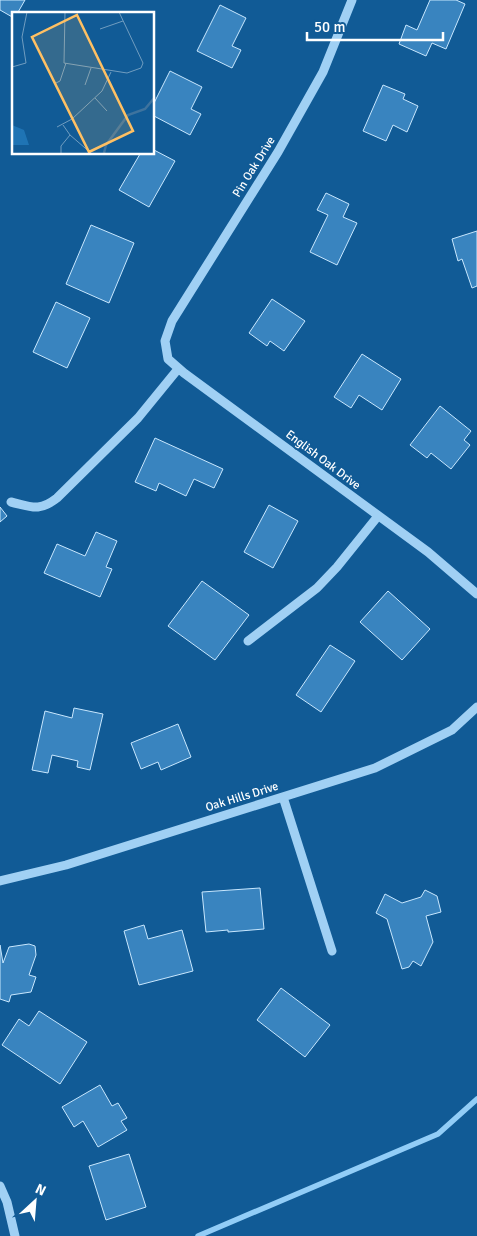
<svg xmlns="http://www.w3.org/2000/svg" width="477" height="1236" viewBox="0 0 477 1236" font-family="Signika,sans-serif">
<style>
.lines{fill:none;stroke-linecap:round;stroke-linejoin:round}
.stream{stroke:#92cdf7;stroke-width:5.5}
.building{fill:#3984bf;stroke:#c8e7fe}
.minor{stroke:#a0d0f4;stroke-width:9}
.labels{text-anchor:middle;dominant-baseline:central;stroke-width:4;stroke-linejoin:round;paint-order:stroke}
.street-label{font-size:12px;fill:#fff;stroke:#115b96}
.inset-river{fill:none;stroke:#3e739e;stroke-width:2.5}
.inset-road{fill:none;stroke:#709dc0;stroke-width:1}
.view{fill:#ffc063;fill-opacity:0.15;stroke:#ffc063;stroke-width:2.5}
.inset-edge{fill:none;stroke:#fff;stroke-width:2.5}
</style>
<rect width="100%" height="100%" fill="#115b96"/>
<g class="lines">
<path class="stream" d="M198,1236L438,1134L477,1099"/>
</g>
<path class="building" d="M0,0H25L17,14H14V18L0,10Z
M430,0H456L465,4L446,49L432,43L426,56L399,44L406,25L417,30Z
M220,5L246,18L232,46L241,50L232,68L197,51Z
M170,71L202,87L191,109L201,114L190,135L154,116V103Z
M383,85L405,94L403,99L418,106L407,132L393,125L386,141L363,131Z
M154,150L175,161L149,207L119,190L140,154H154Z
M326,193L349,204L343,217L357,223L337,265L310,252L328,215L317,210Z
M91,225L134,243L109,303L66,284Z
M477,231V286L472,288L462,259L458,261L452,239Z
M272,299L305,321L284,351L270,341L267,346L249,333Z
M56,302L90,318L67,368L33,352Z
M362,354L401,379L382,410L359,395L351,408L334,397Z
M440,406L471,431L464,440L470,445L451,469L431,453L427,458L410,445Z
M155,438L223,469L214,488L194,479L186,496L159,483L156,491L135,482Z
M269,505L298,521L273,568L244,552Z
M0,507L7,516L0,522Z
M96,532L117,541L106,567L112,569L100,597L44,573L57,544L85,556Z
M202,581L249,615L215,660L168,626Z
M388,591L430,629L402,660L360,622Z
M330,645L355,661L321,712L296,695Z
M74,708L103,714L90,770L77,767L78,761L52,755L48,773L32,770L45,711L72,718Z
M178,724L191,757L161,770L158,762L141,769L131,743Z
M260,888L264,929L228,932V930L206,932L202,892Z
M425,890L437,896L441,912L426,916L433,942L421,966L413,961L409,967L402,969L387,919L376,913L385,894L402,903L421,897Z
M144,925L148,939L182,930L193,971L139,985L124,931Z
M29,944L35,946L36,955L29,975L36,977L31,992L11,995L9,1002L0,999V945L3,963L9,947Z
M281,988L330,1025L305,1057L257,1020Z
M39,1011L87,1042L60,1084L2,1045L19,1019L29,1026Z
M100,1085L112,1106L118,1103L127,1118L121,1121L127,1130L98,1147L83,1121L74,1127L62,1107Z
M129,1154L146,1207L106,1220L89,1166Z"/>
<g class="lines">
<path class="minor" d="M352,0L323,72L278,152L172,321L165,341L168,359L184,373L428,552L477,594
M11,502C32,507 39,512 57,498L138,418L178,369
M248,641L317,588L337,567L378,516
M283,797L332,951
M0,881L66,865L375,768L452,730L477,707
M0,1186L7,1202L15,1236"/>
</g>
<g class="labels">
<g class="street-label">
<text transform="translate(254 167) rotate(-58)">Pin Oak Drive</text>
<text transform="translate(323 460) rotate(37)">English Oak Drive</text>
<text transform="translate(242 797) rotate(-17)">Oak Hills Drive</text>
</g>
</g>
<g transform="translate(12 12)">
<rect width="142" height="142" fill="#115b96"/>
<path d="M0,113L12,118L17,133H0Z" fill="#1f74b4"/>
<path class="inset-river" d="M92,141L94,133L116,103L133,97L143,85"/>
<path class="inset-road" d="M53,0L52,51L115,61L129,56L131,51L107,0M88,17L111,9M0,55L14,51L10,25L15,0M44,71L48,69L54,51M73,73L79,56M83,86L95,99M51,113L58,123L80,142M45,115L60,107L90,79L99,60M49,142V134L58,123"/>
<path class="view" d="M65,3L121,119L77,140L20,25Z"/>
<rect width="142" height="142" class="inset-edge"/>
</g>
<g transform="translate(35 1201) rotate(26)" stroke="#115b96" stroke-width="4" paint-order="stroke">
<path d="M0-4L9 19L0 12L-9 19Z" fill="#ffffff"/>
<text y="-8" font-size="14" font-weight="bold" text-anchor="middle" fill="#ffffff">N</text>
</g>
<path d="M307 32v8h136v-8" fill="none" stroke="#ffffff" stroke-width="2.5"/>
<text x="314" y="32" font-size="15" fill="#ffffff" stroke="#115b96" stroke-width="4" paint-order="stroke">50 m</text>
</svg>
